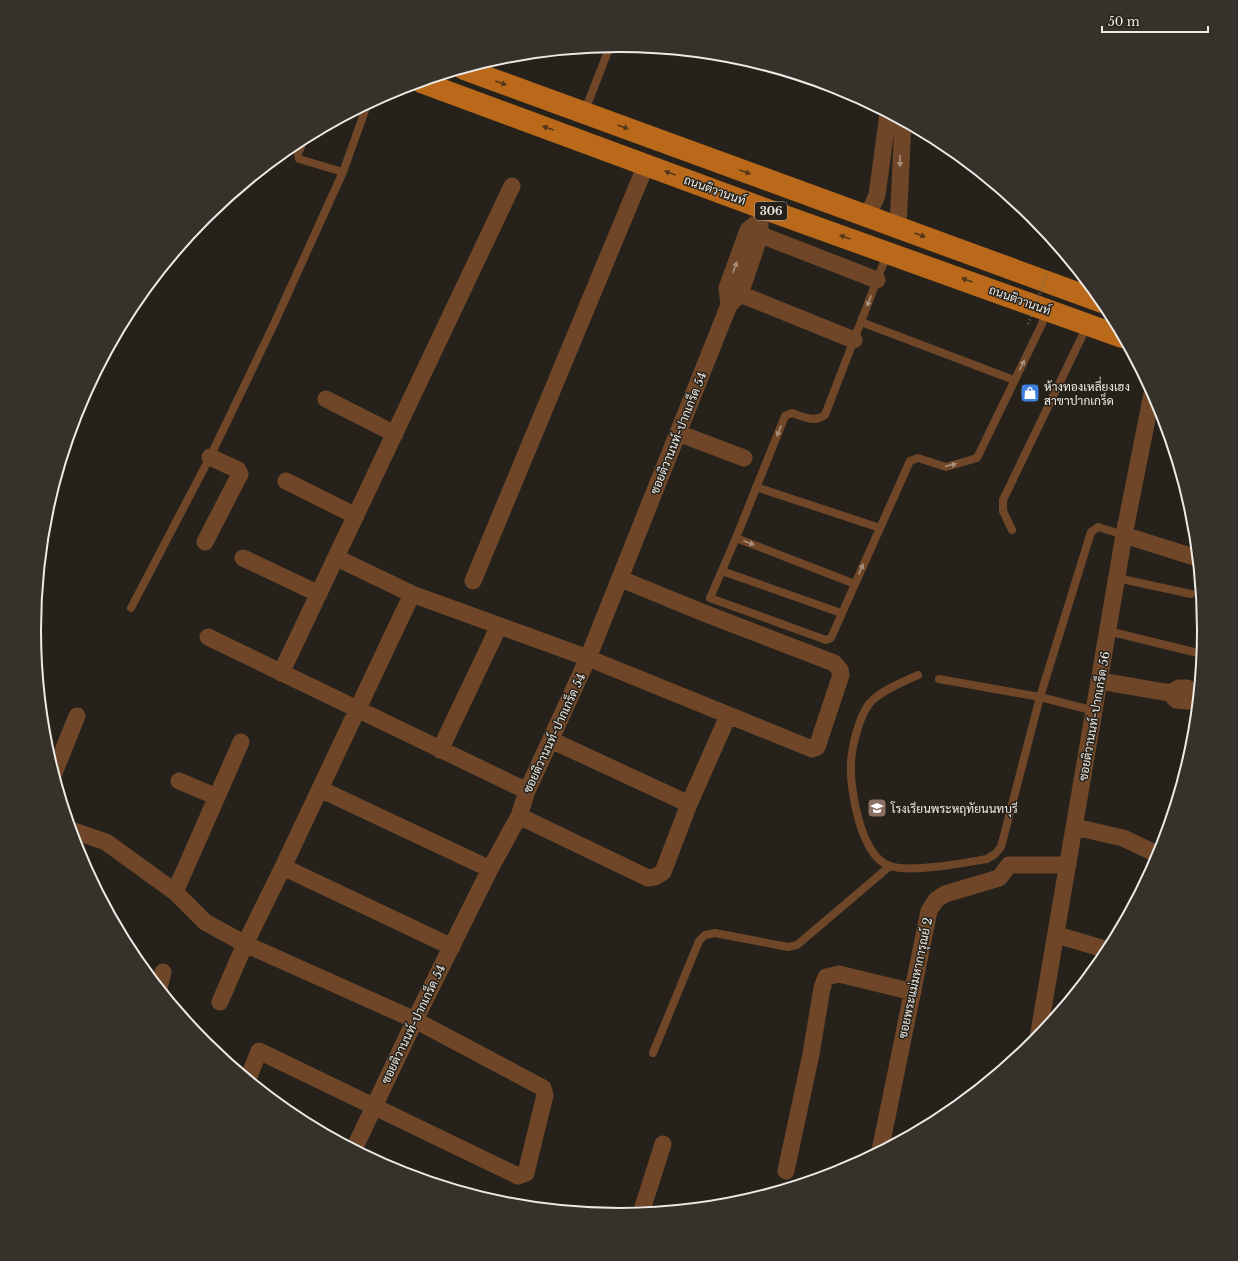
<svg xmlns="http://www.w3.org/2000/svg" width="1238" height="1261" viewBox="0 0 1238 1261" font-family="'Libre Baskerville',Sarabun,serif">
<style>
.lines{fill:none;stroke-linecap:round;stroke-linejoin:round}
.service{stroke:#6f4728;stroke-width:8}
.minor{stroke:#6f4728;stroke-width:17}
.primary{stroke:#ba691a;stroke-width:22}
.path-bridge{stroke:#6e6b64;stroke-width:2.5;stroke-dasharray:1 3;stroke-linecap:butt}
.oneway{fill:#52371b}
.oneway2{fill:#a8907d}
.labels{text-anchor:middle;dominant-baseline:central;stroke-width:3;stroke-linejoin:round;paint-order:stroke}
.shield{fill:#26221b;stroke:#b1aea8;stroke-width:1}
.shield-label{font-size:11px;font-weight:bold;fill:#edeae5}
.street-label{font-size:12px;fill:#edeae5;stroke:#26221b}
.poi-label{font-size:12px;fill:#edeae5;stroke:#26221b;text-anchor:start}
.rim{fill:none;stroke:#edeae5;stroke-width:2}
</style>
<rect width="100%" height="100%" fill="#26221b"/>
<g class="lines">
<path class="service" d="M584,113L610,46
M304,139L298,154L299,159L343,172L367,105
M887,254L825,415C814,423 804,417 792,413L785,416L736,538L855,584L910,461L918,458L946,467L977,458L1042,324L1046,311
M861,322L1014,380
M756,487L880,528
M1012,530L1003,511V500L1087,326
M736,538L710,598L826,640L831,638L855,584
M722,571L841,613
M1117,578L1191,594
M131,608L210,457L274,324L343,172
M1108,631L1202,654
M918,675C904,681 878,692 869,704C859,717 851,749 851,765C850,791 861,857 890,866C912,873 964,863 987,859L995,854L1001,847L1040,697L1091,532L1098,527L1124,535
M939,679L1040,697L1095,711
M653,1053L699,941L705,935L715,933L788,947L797,945L890,866"/>
<path class="minor" d="M868,215L877,195L888,114
M898,227L903,122
M748,230L877,280
M740,294L854,340
M729,305L727,288L748,230L757,223
M326,399L395,434
M678,433L744,458
M286,481L356,516
M1124,535L1197,558
M205,542L240,474L238,470L210,457
M243,558L319,594
M337,558L412,594L588,658L812,749L817,747L841,675L840,670L834,663L704,613L621,579
M473,581L646,165
M208,637L527,791
M281,673L512,186
M1100,681L1170,693
M1187,688H1179L1170,693L1176,700L1188,701
M551,740L689,804
M440,750L499,626
M54,773L77,716
M179,781L217,797
M320,789L490,869
M519,816L648,878L655,877L663,872L689,804L728,716
M1075,827L1123,838L1159,855
M71,830L106,842L175,892L205,922L245,944L415,1020L543,1088L545,1095L526,1173L518,1176L259,1051L248,1079
M283,867L452,947
M175,892L241,742
M1057,935L1108,950
M159,988L163,972
M220,1002L245,944L283,867L412,594
M1038,1038L1124,535L1152,394
M354,1149L415,1020L490,869L519,816L527,791L588,658L729,305L740,294L760,235V221L765,209
M880,1151L929,911L936,900L945,894L999,878L1009,865H1068
M786,1171L811,1054L822,988L826,977L839,974L913,992
M641,1213L663,1144"/>
<path class="primary" d="M464,69L1102,302
M421,82L765,209L1122,337"/>
<path class="path-bridge" d="M1028,324L1048,272"/>
</g>
<defs><path id="oneway-solid" d="M-6-.8H1V-3.2L6.5 0L1 3.2V.8H-6Z"/></defs>
<g class="oneway">
<use href="#oneway-solid" transform="translate(501 83) rotate(20)"/>
<use href="#oneway-solid" transform="translate(623 127) rotate(20)"/>
<use href="#oneway-solid" transform="translate(548 128) rotate(-160)"/>
<use href="#oneway-solid" transform="translate(745 172) rotate(20)"/>
<use href="#oneway-solid" transform="translate(670 173) rotate(-160)"/>
<use href="#oneway-solid" transform="translate(920 235) rotate(20)"/>
<use href="#oneway-solid" transform="translate(845 237) rotate(-161)"/>
<use href="#oneway-solid" transform="translate(967 280) rotate(-160)"/>
</g>
<g class="oneway2">
<use href="#oneway-solid" transform="translate(900 161) rotate(91)"/>
<use href="#oneway-solid" transform="translate(735 267) rotate(-70)"/>
<use href="#oneway-solid" transform="translate(869 301) rotate(111)"/>
<use href="#oneway-solid" transform="translate(1022 365) rotate(-64)"/>
<use href="#oneway-solid" transform="translate(779 431) rotate(112)"/>
<use href="#oneway-solid" transform="translate(951 465) rotate(-13)"/>
<use href="#oneway-solid" transform="translate(749 543) rotate(21)"/>
<use href="#oneway-solid" transform="translate(861 569) rotate(-66)"/>
</g>
<defs>
<g id="shop-square" transform="scale(1)"><rect x="-9" y="-9" width="18" height="18" rx="4" fill="#3f7fe0" stroke="#26221b"/><path d="M-5-2.5h2.3a2.7 3.5 0 0 1 5.4 0H5L5.5 6h-11ZM-1.5-2.5h3a1.5 2.3 0 0 0-3 0Z" fill="#fff"/></g>
<g id="school-square" transform="scale(1)"><rect x="-9" y="-9" width="18" height="18" rx="4" fill="#8d6e63" stroke="#26221b"/><path d="M0-5L7-2L0 1L-7-2ZM-4 1L0 2.5L4 1V4Q0 6-4 4Z" fill="#fff"/></g>
</defs>
<g fill-rule="evenodd">
<use href="#shop-square" x="1030" y="393"/>
<use href="#school-square" x="877" y="808"/>
</g>
<g class="labels">
<rect class="shield" x="755" y="202" width="32" height="18" rx="3"/>
<g class="shield-label">
<text x="771" y="211">306</text>
</g>
<g class="street-label">
<text transform="translate(715 190) rotate(20)">ถนนติวานนท์</text>
<text transform="translate(1020 300) rotate(20)">ถนนติวานนท์</text>
<text transform="translate(678 433) rotate(-68)">ซอยติวานนท์-ปากเกร็ด 54</text>
<text transform="translate(1094 716) rotate(-80)">ซอยติวานนท์-ปากเกร็ด 56</text>
<text transform="translate(554 733) rotate(-65)">ซอยติวานนท์-ปากเกร็ด 54</text>
<text transform="translate(915 978) rotate(-78)">ซอยพระแม่มหาการุณย์ 2</text>
<text transform="translate(413 1024) rotate(-64)">ซอยติวานนท์-ปากเกร็ด 54</text>
</g>
<g class="poi-label">
<text x="1044" y="386">ห้างทองเหลี่ยงเฮง<tspan x="1044" dy="14">สาขาปากเกร็ด</tspan></text>
<text x="891" y="808">โรงเรียนพระหฤทัยนนทบุรี</text>
</g>
</g>
<path d="M0 0H1238V1261H0ZM41 630a578 578 0 1 1 1156 0a578 578 0 1 1-1156 0Z" fill="#36322b" fill-rule="evenodd"/>
<path class="rim" d="M41 630a578 578 0 1 1 1156 0a578 578 0 1 1-1156 0Z"/>
<path d="M1102 26v6h106v-6" fill="none" stroke="#edeae5" stroke-width="2"/>
<text x="1108" y="26" font-size="12" fill="#edeae5" stroke="#26221b" stroke-width="3" paint-order="stroke">50 m</text>
</svg>
